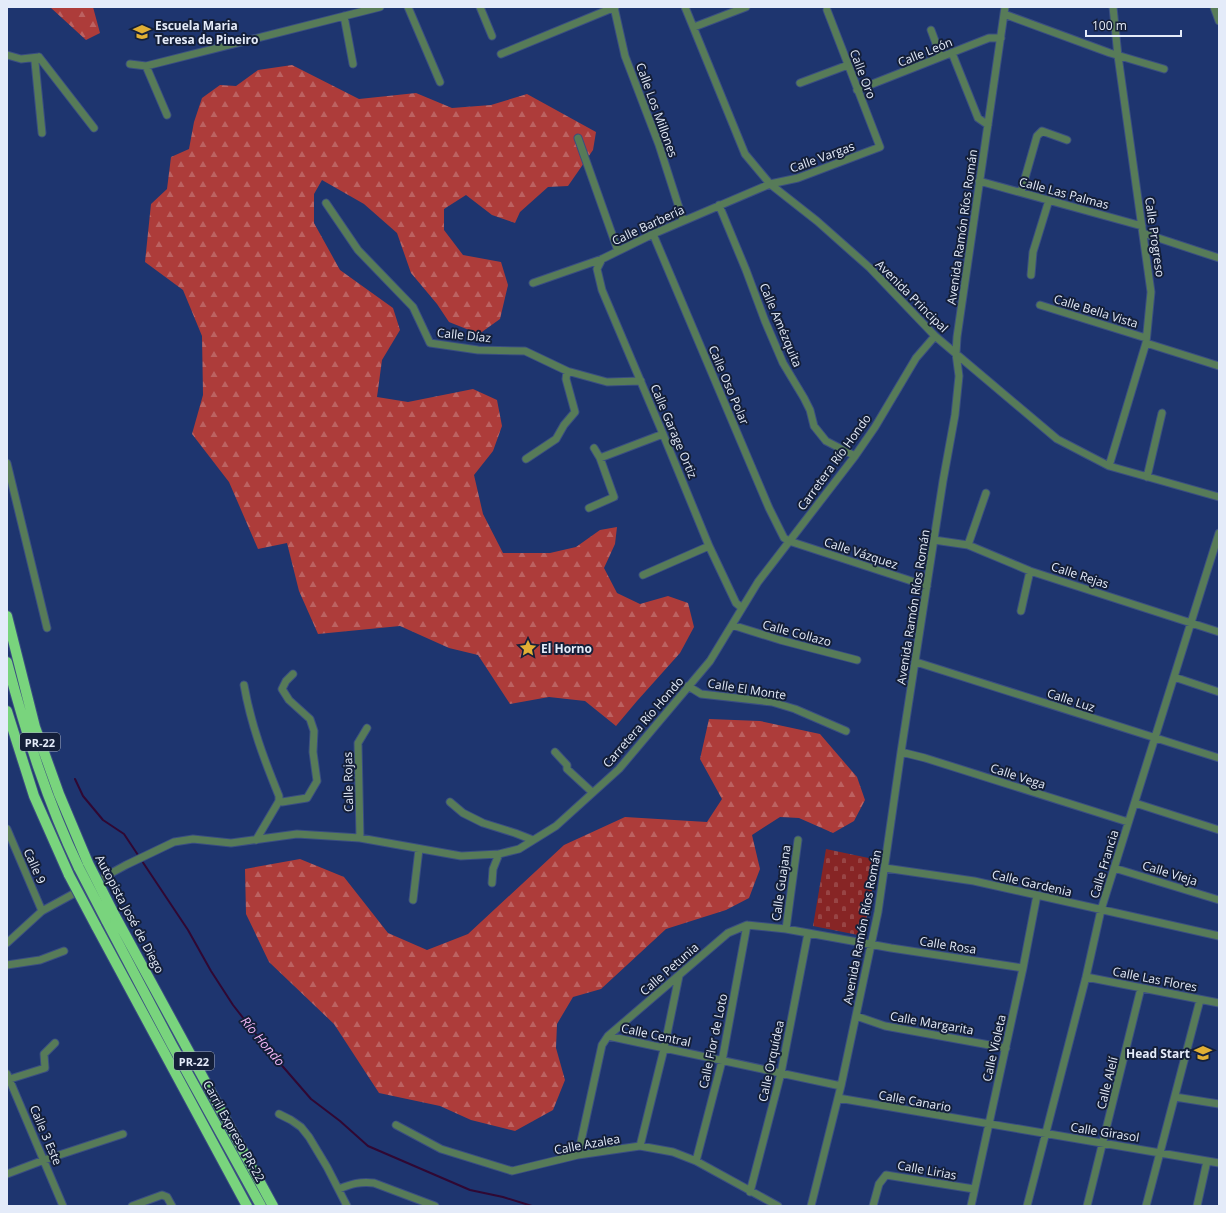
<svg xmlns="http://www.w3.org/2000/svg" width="1226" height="1213" viewBox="0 0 1226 1213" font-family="'Open Sans',sans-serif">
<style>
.forest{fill:url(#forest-firs)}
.cemetery{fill:url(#cemetery-stones)}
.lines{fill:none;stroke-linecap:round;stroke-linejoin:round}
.stream{stroke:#300833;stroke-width:2}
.minor-casing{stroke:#3a4e82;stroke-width:9}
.highway-casing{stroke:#3a4e82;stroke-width:12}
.minor{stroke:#577b58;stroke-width:7}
.highway{stroke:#79d47d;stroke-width:10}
.highway-bridge-casing{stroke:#3a4e82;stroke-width:12;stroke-linecap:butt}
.highway-bridge{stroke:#79d47d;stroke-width:10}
.labels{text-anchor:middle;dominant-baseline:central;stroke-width:4;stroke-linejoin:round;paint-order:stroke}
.shield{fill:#141f39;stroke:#a6aebf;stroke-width:1}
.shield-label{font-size:11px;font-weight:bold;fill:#e4ebf9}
.poi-label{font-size:12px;font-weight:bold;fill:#e4ebf9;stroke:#141f39;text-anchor:start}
.street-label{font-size:12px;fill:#e4ebf9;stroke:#141f39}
.water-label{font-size:13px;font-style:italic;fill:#f3b7f6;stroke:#141f39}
</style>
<defs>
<pattern id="forest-firs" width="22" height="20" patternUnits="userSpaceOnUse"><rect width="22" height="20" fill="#ad3c3a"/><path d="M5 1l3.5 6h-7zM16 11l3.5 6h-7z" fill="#bc6261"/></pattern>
<pattern id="cemetery-stones" width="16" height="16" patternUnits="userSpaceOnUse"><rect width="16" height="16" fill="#872525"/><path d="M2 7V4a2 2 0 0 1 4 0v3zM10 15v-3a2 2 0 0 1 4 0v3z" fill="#984545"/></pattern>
</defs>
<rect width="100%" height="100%" fill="#1e356f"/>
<path class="forest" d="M50,7H93L100,33L86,40Z
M292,65L359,99L416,93L452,108L491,105L527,94L596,132L593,150L568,186L548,187L520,212L515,223L492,215L466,195L444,209V230L463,255L501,262L508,285L500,319L479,334L449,322L437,304L411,273L397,233L364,204L322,180L314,194V223L340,270L393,308L400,330L382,360L377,397L408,402L473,389L497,400L502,426L493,451L474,475L483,514L503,553H550L576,547L600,530L617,527L615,544L604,568L617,593L640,604L668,596L688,603L694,627L680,653L637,701L616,726L585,701L549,697L510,704L478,655L449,648L400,626L318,634L299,591L287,543L258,549L229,482L192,434L203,395L202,336L183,290L145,262L151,204L167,189L171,157L189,149L194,122L202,98L220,85L236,86L258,70Z
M709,719L760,721L820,734L857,777L865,800L854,821L833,833L799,818L780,817L752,835L760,869L749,898L726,910L666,929L601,989L573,997L557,1024L556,1048L565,1080L553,1110L515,1131L471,1120L440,1106L379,1093L334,1024L269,962L246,914L245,869L300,859L344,877L388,933L427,950L468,934L564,845L625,817L707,822L722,799L700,759Z"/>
<path class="cemetery" d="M826,849L878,860L863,936L813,926Z"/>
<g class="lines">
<path class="stream" d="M75,779L83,796L103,820L124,834L188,930L211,971L233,1005L265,1046L311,1099L340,1121L368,1146L470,1190L503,1197L532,1206"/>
<g class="minor-casing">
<path id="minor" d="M408,7L440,82
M480,7L492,36
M614,7L625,56L659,145L683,220
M685,7L745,154L770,184L817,221L870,268L935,336L1057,439L1109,466L1219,497
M1214,7L1219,21
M1004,14L1110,53L1164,69
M344,16L353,64
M694,27L746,7
M931,30L941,57
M952,53L978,118L988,125
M501,54L615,7
M7,55L21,59L39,57
M39,57L94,128
M39,57L35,62L42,133
M130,64L146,66L380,7
M146,66L167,115
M800,83L848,65
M857,90L989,38H1001
M578,138L618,251
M979,181L1142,226
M1021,192L1037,136L1042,131L1067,140
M326,203L358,250L413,307L430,343L478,350L525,351L567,371L607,382L641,381
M719,205L746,270L765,321L783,363L804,398L810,410L814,426L826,441L855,456
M1143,233L1219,258
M653,234L769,508L784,538L789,541L927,586
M602,259L597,269L602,290L663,434L709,546L736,603L742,608
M1031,275L1033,252L1049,200
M533,283L602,259L653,234L770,184L798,178L880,147L827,10
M1040,305L1146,338
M1146,343L1219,366
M600,458L663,434
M526,459L556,439L564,425L575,412L566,379L567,371
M7,463L47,628
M1109,466L1146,343L1151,292L1118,56L1113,7
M1147,477L1162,413
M589,508L614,497L600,458L594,448
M934,540L968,545L1030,571L1219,632
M968,545L986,493
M643,575L709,546
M1021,611L1030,571
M732,625L780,640L857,660
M916,662L1219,758
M1174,677L1219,692
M244,685C251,725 264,759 279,796V801L256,840
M688,686L701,694L772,702L795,709L846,731
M555,752L567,765V769L592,792
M901,752L925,758L1128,822
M279,801L282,802L307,798L317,781L313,752L314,731L310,719L289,700L282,689L286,681L293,674
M450,802L463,813L483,823L515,833L533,840
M1135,803L1219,830
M7,829L42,911
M360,838L358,743L367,728
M885,868L974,881L1219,936
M1114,868L1219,900
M492,883L493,869L499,854
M413,900L419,849
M786,929L798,840
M7,943L42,911L126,865L174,842L193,839L231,843L297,834L360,838L461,856L499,854L519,849L556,826L619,769L710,661L758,582L855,456L875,427L916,358L935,336
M7,965L40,960L64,951
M1086,977L1219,1003
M856,1016L885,1026L1006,1048
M608,1036L841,1086
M7,1074L63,1206
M10,1079L45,1068L44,1054L55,1043
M1175,1097L1219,1104
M838,1098L1219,1163
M279,1114L291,1120L301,1127L309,1137L327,1167L347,1206
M396,1125L441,1149L512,1171L578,1155L640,1146L673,1152L696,1161L778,1206
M640,1146L664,1049L679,976
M578,1155L602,1045L608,1036L728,933L747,925L786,929L891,948L1023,968
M696,1161L722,1061L747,925
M7,1174L44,1160L123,1134
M339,1189C351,1184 361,1181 374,1183L435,1206
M750,1192L781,1073L808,933
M132,1206L162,1195L167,1197L172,1206
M811,1206L841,1086L878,912L901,752L943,481L955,415L959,376L956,354L957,337L1005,7
M873,1206L879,1184L886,1175L974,1189
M971,1206L1023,968L1037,895
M1027,1206L1086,977L1101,910L1219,533
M1087,1206L1141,988
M1146,1206L1200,1000
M1197,1206L1207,1161"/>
</g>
<g class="highway-casing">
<path id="highway" d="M7,616L35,727L59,794L88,863
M7,662C26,734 47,801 79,868
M7,711L34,796L69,875
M115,916L273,1206
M106,920L172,1045L261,1206
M96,926L247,1206"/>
</g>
<use href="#minor" class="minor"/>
<use href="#highway" class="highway"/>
<g class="highway-bridge-casing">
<path id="highway-bridge" d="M88,863L115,916
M79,868L106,920
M69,875L96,926"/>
</g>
<use href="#highway-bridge" class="highway-bridge"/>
</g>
<defs>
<g id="school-bare" transform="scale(1.38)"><path d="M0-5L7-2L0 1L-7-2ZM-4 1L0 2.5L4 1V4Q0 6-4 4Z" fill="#e1af34" stroke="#141f39" stroke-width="2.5" paint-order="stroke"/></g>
<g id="sight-bare" transform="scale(1.38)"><path d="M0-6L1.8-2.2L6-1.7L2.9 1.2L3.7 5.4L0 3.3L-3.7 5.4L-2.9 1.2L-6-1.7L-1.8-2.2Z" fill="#e1af34" stroke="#141f39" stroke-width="2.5" paint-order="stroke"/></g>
</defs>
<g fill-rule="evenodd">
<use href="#school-bare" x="142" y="32"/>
<use href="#sight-bare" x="528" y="648"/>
<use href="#school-bare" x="1203" y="1053"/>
</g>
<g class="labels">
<g class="shield">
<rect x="20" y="733" width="40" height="18" rx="3"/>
<rect x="174" y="1052" width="40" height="18" rx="3"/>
</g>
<g class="shield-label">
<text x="40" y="742">PR-22</text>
<text x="194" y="1061">PR-22</text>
</g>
<g class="poi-label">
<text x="155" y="25">Escuela Maria<tspan x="155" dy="14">Teresa de Pineiro</tspan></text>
<text x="541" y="648">El Horno</text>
<text x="1190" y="1053" text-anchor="end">Head Start</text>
</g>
<g class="street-label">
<text transform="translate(925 52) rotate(-22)">Calle León</text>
<text transform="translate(863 74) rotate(69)">Calle Oro</text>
<text transform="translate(657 110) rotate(70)">Calle Los Millones</text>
<text transform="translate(822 157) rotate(-20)">Calle Vargas</text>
<text transform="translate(1064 193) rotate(15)">Calle Las Palmas</text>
<text transform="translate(648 225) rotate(-25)">Calle Barbería</text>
<text transform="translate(962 227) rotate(-82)">Avenida Ramón Ríos Román</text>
<text transform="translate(1155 237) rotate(82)">Calle Progreso</text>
<text transform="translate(912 296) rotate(45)">Avenida Principal</text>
<text transform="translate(1096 311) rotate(17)">Calle Bella Vista</text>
<text transform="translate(781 325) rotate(67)">Calle Amézquita</text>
<text transform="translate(464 335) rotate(6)">Calle Díaz</text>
<text transform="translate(729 385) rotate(67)">Calle Oso Polar</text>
<text transform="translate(674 431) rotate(67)">Calle Garage Ortiz</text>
<text transform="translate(834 462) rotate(-54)">Carretera Río Hondo</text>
<text transform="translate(861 553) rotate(18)">Calle Vázquez</text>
<text transform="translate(1080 575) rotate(18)">Calle Rejas</text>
<text transform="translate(913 607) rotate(-81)">Avenida Ramón Ríos Román</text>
<text transform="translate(797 633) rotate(15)">Calle Collazo</text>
<text transform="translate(747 689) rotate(9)">Calle El Monte</text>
<text transform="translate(1071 700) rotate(18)">Calle Luz</text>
<text transform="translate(643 722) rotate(-49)">Carretera Río Hondo</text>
<text transform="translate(1018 776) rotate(18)">Calle Vega</text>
<text transform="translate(348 782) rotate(-91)">Calle Rojas</text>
<text transform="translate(1104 864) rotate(-73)">Calle Francia</text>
<text transform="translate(35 866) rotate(66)">Calle 9</text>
<text transform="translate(1170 873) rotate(17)">Calle Vieja</text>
<text transform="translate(781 883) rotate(-82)">Calle Guajana</text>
<text transform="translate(1032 883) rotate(13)">Calle Gardenia</text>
<text transform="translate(130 914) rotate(62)">Autopista José de Diego</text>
<text transform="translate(862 927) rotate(-79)">Avenida Ramón Ríos Román</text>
<text transform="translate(948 945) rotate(9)">Calle Rosa</text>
<text transform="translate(669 969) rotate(-41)">Calle Petunia</text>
<text transform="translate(1155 979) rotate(11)">Calle Las Flores</text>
<text transform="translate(932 1023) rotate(10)">Calle Margarita</text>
<text transform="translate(656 1035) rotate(12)">Calle Central</text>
<text transform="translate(713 1041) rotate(-78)">Calle Flor de Loto</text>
<text transform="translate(994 1048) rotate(-77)">Calle Violeta</text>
<text transform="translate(771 1061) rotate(-78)">Calle Orquídea</text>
<text transform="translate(1107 1083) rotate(-76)">Calle Alelí</text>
<text transform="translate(915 1101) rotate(10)">Calle Canario</text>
<text transform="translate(234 1131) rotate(61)">Carril Expreso PR-22</text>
<text transform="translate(1105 1132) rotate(9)">Calle Girasol</text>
<text transform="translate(46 1135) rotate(67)">Calle 3 Este</text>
<text transform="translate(587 1144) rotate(-10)">Calle Azalea</text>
<text transform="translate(927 1170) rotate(10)">Calle Lirias</text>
</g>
<g class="water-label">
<text transform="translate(263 1041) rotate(50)">Río Hondo</text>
</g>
</g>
<rect width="1226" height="1213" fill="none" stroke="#e4ebf9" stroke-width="16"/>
<path d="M1086 30v6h95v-6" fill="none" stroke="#e4ebf9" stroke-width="2"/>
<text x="1092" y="30" font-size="12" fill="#e4ebf9" stroke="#141f39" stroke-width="3" paint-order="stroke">100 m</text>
</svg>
